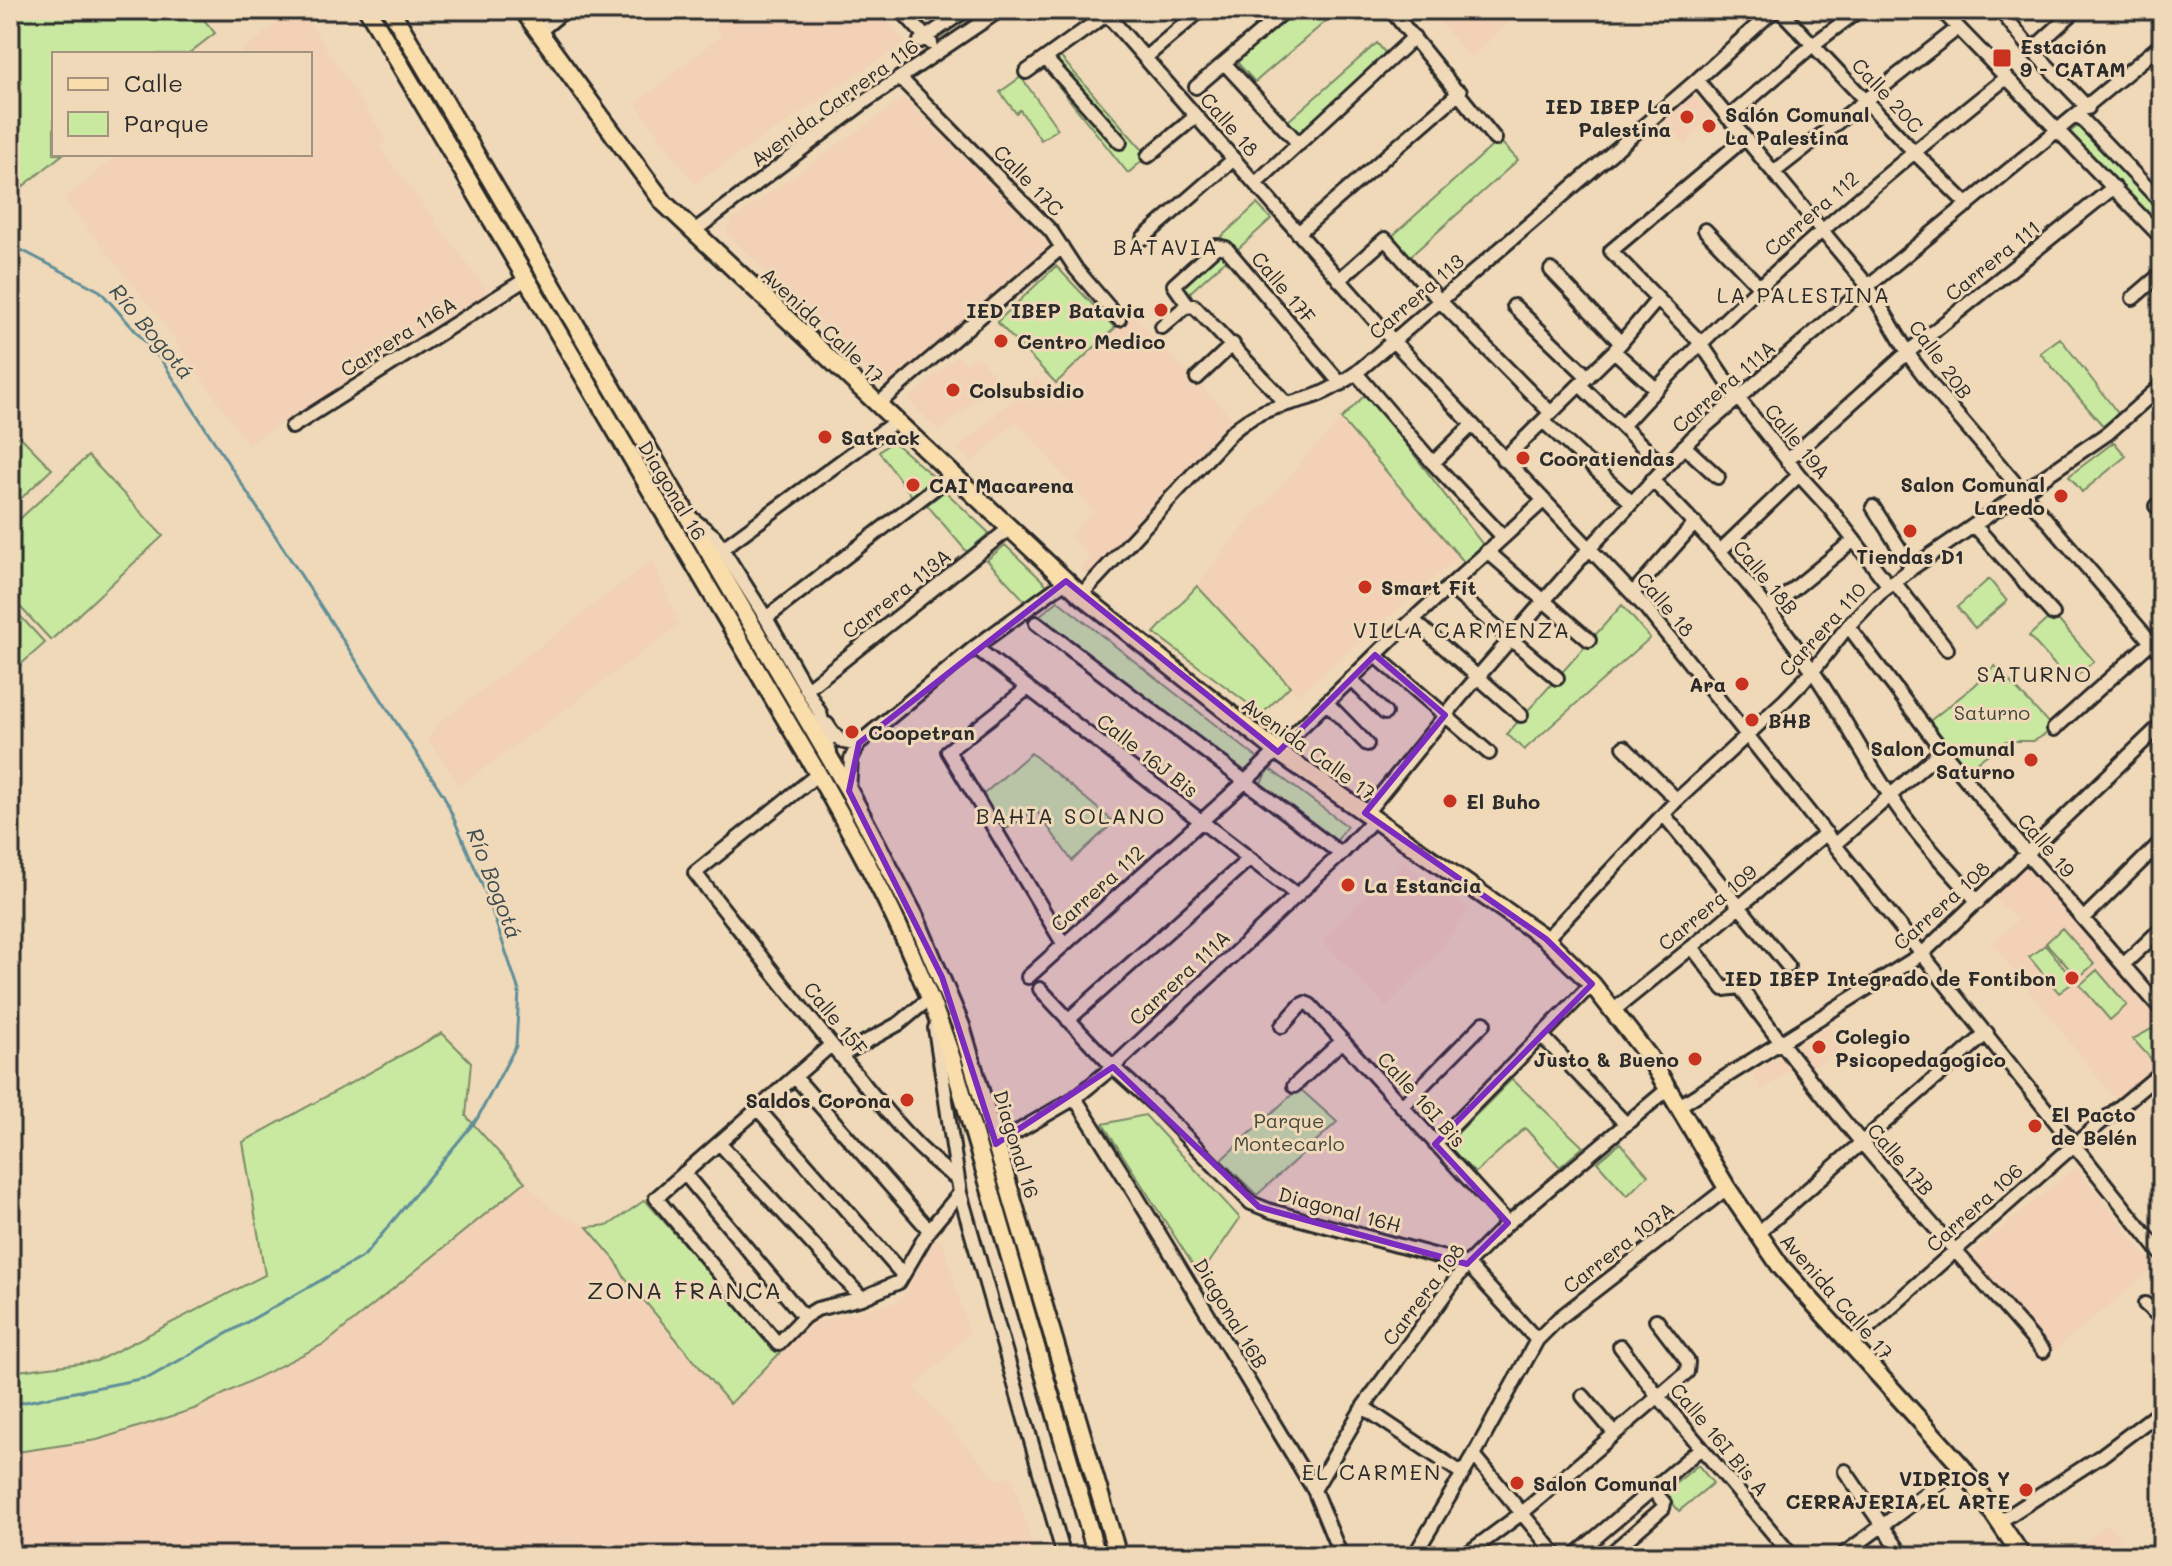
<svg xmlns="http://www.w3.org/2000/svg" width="2172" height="1566" viewBox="0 0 2172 1566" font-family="Mali,sans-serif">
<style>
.built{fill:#f2d1b6}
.green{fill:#c9e9a1;stroke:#7a8a66;stroke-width:2}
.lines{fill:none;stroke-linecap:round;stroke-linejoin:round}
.stream{stroke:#608e99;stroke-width:3}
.minor-casing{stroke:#2b2b2b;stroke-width:18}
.major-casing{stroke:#2b2b2b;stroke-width:22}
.minor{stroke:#efd9b8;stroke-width:12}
.major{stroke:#f9deab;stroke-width:16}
.marked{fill:#7b2cbf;fill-opacity:0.2;stroke:#7b2cbf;stroke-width:6;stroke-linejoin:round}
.poi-dot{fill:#c8321e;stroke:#efd9b8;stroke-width:3}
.labels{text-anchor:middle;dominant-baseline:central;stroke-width:6;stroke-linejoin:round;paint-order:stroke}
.poi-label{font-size:20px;font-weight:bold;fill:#2b2b2b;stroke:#efd9b8;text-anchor:start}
.street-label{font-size:20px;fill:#2b2b2b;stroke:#efd9b8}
.park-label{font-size:20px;fill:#43483d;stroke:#efd9b8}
.neighbourhood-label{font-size:22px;letter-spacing:2px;fill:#2b2b2b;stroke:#efd9b8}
.water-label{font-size:22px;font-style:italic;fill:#3d4c50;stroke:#efd9b8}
.quarter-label{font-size:24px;letter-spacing:2px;fill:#2b2b2b;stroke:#efd9b8}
</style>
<rect width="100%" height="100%" fill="#efd9b8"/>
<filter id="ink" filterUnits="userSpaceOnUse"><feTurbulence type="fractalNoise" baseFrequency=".0125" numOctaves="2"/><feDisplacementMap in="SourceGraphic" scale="16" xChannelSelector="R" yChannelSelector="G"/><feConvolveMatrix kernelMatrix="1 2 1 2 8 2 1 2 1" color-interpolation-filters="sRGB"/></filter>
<g filter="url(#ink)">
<path class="built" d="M293,10H301L386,140L379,147L488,292L248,444L159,317L65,199L119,154H310V54H239Z
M704,10H877L905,42L694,184L636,104L722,35Z
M1430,10H1522L1471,58Z
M1691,93L1714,115L1697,129L1686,144L1660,118Z
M904,98L1046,240L1049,248L1047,255L895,385L886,386L878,382L727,233L731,221Z
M1132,315L1232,418L1088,576L1081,569L1091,557L1070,536L1094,511L1023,428L1015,422L972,462L958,449L1037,378L1049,389Z
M958,355L966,364L976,356L999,380L939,431L908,400Z
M1340,420L1459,556L1298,695L1198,586L1240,531Z
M653,560L679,625L460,786L428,739L438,724Z
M1403,861L1469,909L1437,954L1386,1007L1322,941L1383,877L1389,880Z
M2026,866L2162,1021V1063L2117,1101L1992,944L2017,920L1994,898Z
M1829,1026L1847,1046L1810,1069L1791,1049Z
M1781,1055L1791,1069L1762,1090L1752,1073Z
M2076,1167L2155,1267L2052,1352L1968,1256Z
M525,1182L554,1212L587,1227L616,1261L623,1275L730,1403L810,1323L897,1302L907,1291L929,1245L934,1239L943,1242L969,1333L914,1388L997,1480L1012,1477L1035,1556H10V1453L97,1440L194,1409L326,1343Z
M2108,1524L2133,1556H2067Z"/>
<path class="green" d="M10,10H196L215,33L188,54H54V154H63L10,197Z
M1291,10H1339L1255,82L1235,60Z
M1377,43L1387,55L1300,136L1287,122Z
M1056,52L1148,156L1128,173L1040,63Z
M1021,77L1058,129L1041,140L1020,110L1016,113L1000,92Z
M2080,124L2162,210V231L2069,133Z
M1499,140L1518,160L1406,260L1389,239Z
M1257,204L1271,219L1186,296L1173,281Z
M1056,266L1115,328L1056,383L997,322Z
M2060,338L2120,416L2105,428L2040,353Z
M1367,393L1483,545L1465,563L1341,419Z
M10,426L52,469L10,509Z
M892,441L934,477L912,496L879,452Z
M2114,442L2126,456L2082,492L2069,476Z
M88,456L163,536L51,640L10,596V528Z
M945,491L989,533L967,552L927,505Z
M1005,545L1048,586L1027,603L987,560Z
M1989,579L2007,601L1975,628L1957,607Z
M1197,586L1290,686L1262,714L1154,633Z
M1058,601L1260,760L1244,777L1040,615Z
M10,605L45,643L10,674Z
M1622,605L1650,638L1524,750L1507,734Z
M2053,614L2094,661L2070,682L2029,636Z
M1995,666L2054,729L2034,741H2006L1965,771L1926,724L1974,686Z
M1031,753L1114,822L1072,861L1036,810L1000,833L979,798Z
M1270,769L1347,826L1336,842L1260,784Z
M2062,928L2094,964L2078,978L2046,943Z
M2045,945L2075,981L2059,993L2029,957Z
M2097,970L2127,1005L2110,1020L2080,985Z
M2155,1027L2162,1035V1057L2154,1062L2133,1039Z
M442,1033L471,1062L466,1116L525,1182L326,1343L194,1409L97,1440L10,1453V1372L97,1361L265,1275L243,1142Z
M1512,1079L1583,1147L1560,1167L1525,1128L1475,1173L1446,1145Z
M1299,1088L1337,1122L1257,1195L1221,1160Z
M1145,1115L1240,1218L1200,1276L1103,1124Z
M1620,1143L1648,1175L1627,1196L1597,1162Z
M645,1200L780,1353L730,1404L623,1275L616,1261L587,1227L609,1225Z
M1698,1465L1713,1483L1679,1511L1664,1493Z"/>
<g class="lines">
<path class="stream" d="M10,244L100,291L162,361L444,796L487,896L519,991L516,1046L477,1119L364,1256L150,1377L10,1405"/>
<g class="minor-casing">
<path id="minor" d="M901,10L931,43
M1103,10L1394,342L1645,607L2162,1255
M1391,10L1495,139
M1780,10L1914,152L1968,205
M1941,10L2162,238
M2000,10L2032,50L2088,108
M540,31L565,10
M920,41L966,10
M2032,50L2076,10
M1145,58L1201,10
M1046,59L1120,142
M1225,64L1299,144
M1026,72L1107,14
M900,78L1051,231L1076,269L1119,319
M1697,80L1868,286L1913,361L1933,387L2162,655
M1196,87L1286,10
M2078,115L2162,203
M1728,118L1814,44L1859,10
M1745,138L1611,251L1700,342L1738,398L1799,475L1830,509L1889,586
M1148,156L1196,116
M1774,172L1958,28
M1256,183L1414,37
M1705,230L1759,286
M694,231L867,100L1000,10
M1298,233L1460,92
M1143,238L1234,159
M1551,270L1621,343
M1339,280L1385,239L1440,301L1551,413
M2133,298L2162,273
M1188,305L1174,285L1217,246L1226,248L1341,384
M1514,306L1588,377
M1162,327L1185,307L1194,306L1287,404
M1614,351L1656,389
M1356,373L1433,463L1503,537
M1197,378L1233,344
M1580,385L1664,467
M878,404L1062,247
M1543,421L1631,502
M1622,426C1739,297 1870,186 2006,78
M292,427L526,279
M1684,446L1718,477
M1503,460L1614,351L1657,300
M1787,461L1908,352L2114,187
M1433,463L1471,426
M1652,480C1711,538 1766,601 1812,670C1840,710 1862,754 1889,794C1914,834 1947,867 1978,902
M2156,506L2162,502
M1873,507L1912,568
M690,517L714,536L766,618L820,713L830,752
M1975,526L2053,614
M723,548L896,421
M1487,551L1589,640
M1720,551L1799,475
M1894,582L1947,649
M1449,587L1557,678
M1633,593L1695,523
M1081,595L1232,432C1261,407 1277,408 1312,397C1328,392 1342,383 1356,373L1697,80L1774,10
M1768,610L1854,540
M766,618L953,474
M1413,620L1521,715
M1036,623L1341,854
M1848,626L1942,750L2027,854L2162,1010
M975,647L1297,895
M1375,655L1489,753
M1351,679L1385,713
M1028,688L948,751L1064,945
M807,689L1010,528
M1327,703L1367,744
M827,724C835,737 842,746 859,743
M2054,729L2151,642
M1624,747L1677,800
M818,774L695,873C748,940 800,1008 855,1073C886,1111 916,1150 956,1178
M849,791L851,759L859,743L975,647L1066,581
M1366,813L1462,695L1589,549L1692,438L1868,286L2162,44
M1664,815L1788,966
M1835,844L1942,750
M2083,919L2162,841
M1546,939L1677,800L1785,700L1813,671L1848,626L1879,594L1912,568L2108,433L2162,385
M1692,947L1724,989L1740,987C1832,1116 1939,1231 2043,1351
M2123,965L2162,928
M1028,977L1246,781L1395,636L1543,501
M1040,989L1113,1067L1156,1106L1251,1203L1271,1211L1467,1264L1537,1340
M1614,1010L1692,947L1826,833
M1068,1020L1249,859
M1282,1026L1301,1005L1305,1003L1310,1005L1508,1223
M935,1028L960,1193L1064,1556
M1541,1035L1625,1123
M831,1045L656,1198L778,1344L804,1317L817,1309L862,1298L899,1282L929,1230L960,1193
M840,1056L900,1023L930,998L931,1006
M795,1077L929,1230
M1294,1086L1342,1041
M1075,1098L1134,1192L1314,1490L1341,1556
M1402,1106L1484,1023
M1679,1106L1922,954L2162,724
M758,1109L903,1275
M719,1143L862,1298
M996,1144L1075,1098L1113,1067L1341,854L1374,819
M1435,1144L1592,984
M684,1173L804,1317
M1757,1234L1987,1033
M2145,1304L2162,1319
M1851,1343L2074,1145L2162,1072
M1620,1346L1658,1396L1792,1556
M1583,1396L1614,1433
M1363,1407L1463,1474
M1474,1455L1557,1556
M1845,1471L1903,1556
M1314,1490L1363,1407L1467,1264L1508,1223L1669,1088
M1999,1522L2101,1456L2162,1410
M1414,1556L1474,1455L1537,1340L1558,1319L1727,1188
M1464,1556L1522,1513L1687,1372L1688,1362L1656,1320
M1574,1556L1701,1448
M1608,1556L1663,1508L1664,1503L1651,1488
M1841,1556L1962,1467"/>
</g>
<g class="major-casing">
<path id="major" d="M368,10L818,774C871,867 920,960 953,1062L1097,1556
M391,10L849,791L915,917L961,1026L1118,1556
M523,10L664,203L1081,595L1278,752L1546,939L1592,984L1649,1057L1727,1188L1781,1267L1962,1467L2022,1556"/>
</g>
<use href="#minor" class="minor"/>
<use href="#major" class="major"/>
</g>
</g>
<path class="marked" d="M1066,581L1278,752L1375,655L1445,715L1365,813L1546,939L1592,984L1435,1144L1508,1223L1467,1264L1259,1207L1113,1067L996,1144L942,977L849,791L859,743Z"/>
<g class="poi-dot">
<rect x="1992" y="48" width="20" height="20" rx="4"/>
<circle cx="1687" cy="117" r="8"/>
<circle cx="1709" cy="126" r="8"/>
<circle cx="1161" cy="310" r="8"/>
<circle cx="1001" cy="341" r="8"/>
<circle cx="953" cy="390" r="8"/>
<circle cx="825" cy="437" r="8"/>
<circle cx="1523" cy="458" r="8"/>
<circle cx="913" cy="485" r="8"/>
<circle cx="2061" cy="496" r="8"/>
<circle cx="1910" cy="531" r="8"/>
<circle cx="1365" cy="587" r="8"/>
<circle cx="1742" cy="684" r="8"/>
<circle cx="1752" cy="720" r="8"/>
<circle cx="852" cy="732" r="8"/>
<circle cx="2031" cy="760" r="8"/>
<circle cx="1450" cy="801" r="8"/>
<circle cx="1348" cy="885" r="8"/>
<circle cx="2072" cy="978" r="8"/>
<circle cx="1819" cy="1047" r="8"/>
<circle cx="1695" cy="1059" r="8"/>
<circle cx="907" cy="1100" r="8"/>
<circle cx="2035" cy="1126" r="8"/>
<circle cx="1517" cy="1483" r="8"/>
<circle cx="2026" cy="1490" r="8"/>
</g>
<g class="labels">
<g class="poi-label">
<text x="2020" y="46">Estación<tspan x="2020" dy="23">9 - CATAM</tspan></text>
<text x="1671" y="106" text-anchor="end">IED IBEP La<tspan x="1671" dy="23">Palestina</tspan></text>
<text x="1725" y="114">Salón Comunal<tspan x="1725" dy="23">La Palestina</tspan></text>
<text x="1145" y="310" text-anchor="end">IED IBEP Batavia</text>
<text x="1017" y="341">Centro Medico</text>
<text x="969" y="390">Colsubsidio</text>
<text x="841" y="437">Satrack</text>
<text x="1539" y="458">Cooratiendas</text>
<text x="2045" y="484" text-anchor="end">Salon Comunal<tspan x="2045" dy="23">Laredo</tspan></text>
<text x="929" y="485">CAI Macarena</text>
<text x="1910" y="556" text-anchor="middle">Tiendas D1</text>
<text x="1381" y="587">Smart Fit</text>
<text x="1726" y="684" text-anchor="end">Ara</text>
<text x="1768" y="720">BHB</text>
<text x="868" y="732">Coopetran</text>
<text x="2015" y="748" text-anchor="end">Salon Comunal<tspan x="2015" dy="23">Saturno</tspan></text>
<text x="1466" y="801">El Buho</text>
<text x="1364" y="885">La Estancia</text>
<text x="2056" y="978" text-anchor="end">IED IBEP Integrado de Fontibon</text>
<text x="1835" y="1036">Colegio<tspan x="1835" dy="23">Psicopedagogico</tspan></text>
<text x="1679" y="1059" text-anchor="end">Justo &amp; Bueno</text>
<text x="891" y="1100" text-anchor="end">Saldos Corona</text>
<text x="2051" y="1114">El Pacto<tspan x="2051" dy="23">de Belén</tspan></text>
<text x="2010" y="1478" text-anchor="end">VIDRIOS Y<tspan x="2010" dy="23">CERRAJERIA EL ARTE</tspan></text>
<text x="1533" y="1483">Salon Comunal</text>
</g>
<g class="street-label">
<text transform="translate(1888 95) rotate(47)">Calle 20C</text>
<text transform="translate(834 102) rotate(-36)">Avenida Carrera 116</text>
<text transform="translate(1230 124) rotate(49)">Calle 18</text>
<text transform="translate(1029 180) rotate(46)">Calle 17C</text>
<text transform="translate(1811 213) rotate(-41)">Carrera 112</text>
<text transform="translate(1992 260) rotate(-39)">Carrera 111</text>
<text transform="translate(1284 287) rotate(50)">Calle 17F</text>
<text transform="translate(1416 296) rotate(-41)">Carrera 113</text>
<text transform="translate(823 325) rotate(43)">Avenida Calle 17</text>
<text transform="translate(398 336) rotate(-32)">Carrera 116A</text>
<text transform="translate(1941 359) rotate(54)">Calle 20B</text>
<text transform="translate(1723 386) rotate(-41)">Carrera 111A</text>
<text transform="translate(1798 441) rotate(51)">Calle 19A</text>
<text transform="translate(673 490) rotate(59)">Diagonal 16</text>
<text transform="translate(1766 577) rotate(51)">Calle 18B</text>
<text transform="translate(896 593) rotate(-38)">Carrera 113A</text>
<text transform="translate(1666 604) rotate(50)">Calle 18</text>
<text transform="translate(1822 629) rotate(-48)">Carrera 110</text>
<text transform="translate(1309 748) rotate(36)">Avenida Calle 17</text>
<text transform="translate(1148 755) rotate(38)">Calle 16J Bis</text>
<text transform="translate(2047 845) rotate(50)">Calle 19</text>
<text transform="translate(1097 888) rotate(-42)">Carrera 112</text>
<text transform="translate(1941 905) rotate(-42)">Carrera 108</text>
<text transform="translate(1707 907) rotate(-40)">Carrera 109</text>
<text transform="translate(1179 977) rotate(-43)">Carrera 111A</text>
<text transform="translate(836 1018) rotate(51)">Calle 15F</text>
<text transform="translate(1422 1099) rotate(48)">Calle 16I Bis</text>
<text transform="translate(1017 1144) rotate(73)">Diagonal 16</text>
<text transform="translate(1901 1159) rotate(49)">Calle 17B</text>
<text transform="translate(1974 1207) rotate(-42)">Carrera 106</text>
<text transform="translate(1340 1209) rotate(15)">Diagonal 16H</text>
<text transform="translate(1618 1247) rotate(-38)">Carrera 107A</text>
<text transform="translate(1423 1294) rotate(-53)">Carrera 108</text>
<text transform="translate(1837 1296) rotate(49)">Avenida Calle 17</text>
<text transform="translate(1231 1313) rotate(59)">Diagonal 16B</text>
<text transform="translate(1720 1439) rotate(50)">Calle 16I Bis A</text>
</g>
<g class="park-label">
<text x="1992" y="712">Saturno</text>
<text x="1289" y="1120">Parque<tspan x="1289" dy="23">Montecarlo</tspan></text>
</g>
<g class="neighbourhood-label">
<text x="1166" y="246">BATAVIA</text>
<text x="1804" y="294">LA PALESTINA</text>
<text x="1462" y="629">VILLA CARMENZA</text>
<text x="2035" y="673">SATURNO</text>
<text x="1071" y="815">BAHIA SOLANO</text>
<text x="1372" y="1471">EL CARMEN</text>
</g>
<g class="water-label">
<text transform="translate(152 331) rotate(50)">Río Bogotá</text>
<text transform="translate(495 883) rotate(69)">Río Bogotá</text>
</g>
<g class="quarter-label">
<text x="685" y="1289">ZONA FRANCA</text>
</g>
</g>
<rect width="2172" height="1566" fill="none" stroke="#efd9b8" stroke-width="40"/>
<rect x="20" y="20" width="2132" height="1526" fill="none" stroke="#2b2b2b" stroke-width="3" filter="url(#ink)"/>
<rect x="52" y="52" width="260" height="104" fill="#efd9b8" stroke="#a19380" stroke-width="2"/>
<rect x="68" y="78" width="40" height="12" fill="#f9deab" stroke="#a19380" stroke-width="2"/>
<text x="124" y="92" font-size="24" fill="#2b2b2b">Calle</text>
<rect x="68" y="112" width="40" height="24" fill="#c9e9a1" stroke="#a19380" stroke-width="2"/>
<text x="124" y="132" font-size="24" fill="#2b2b2b">Parque</text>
</svg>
